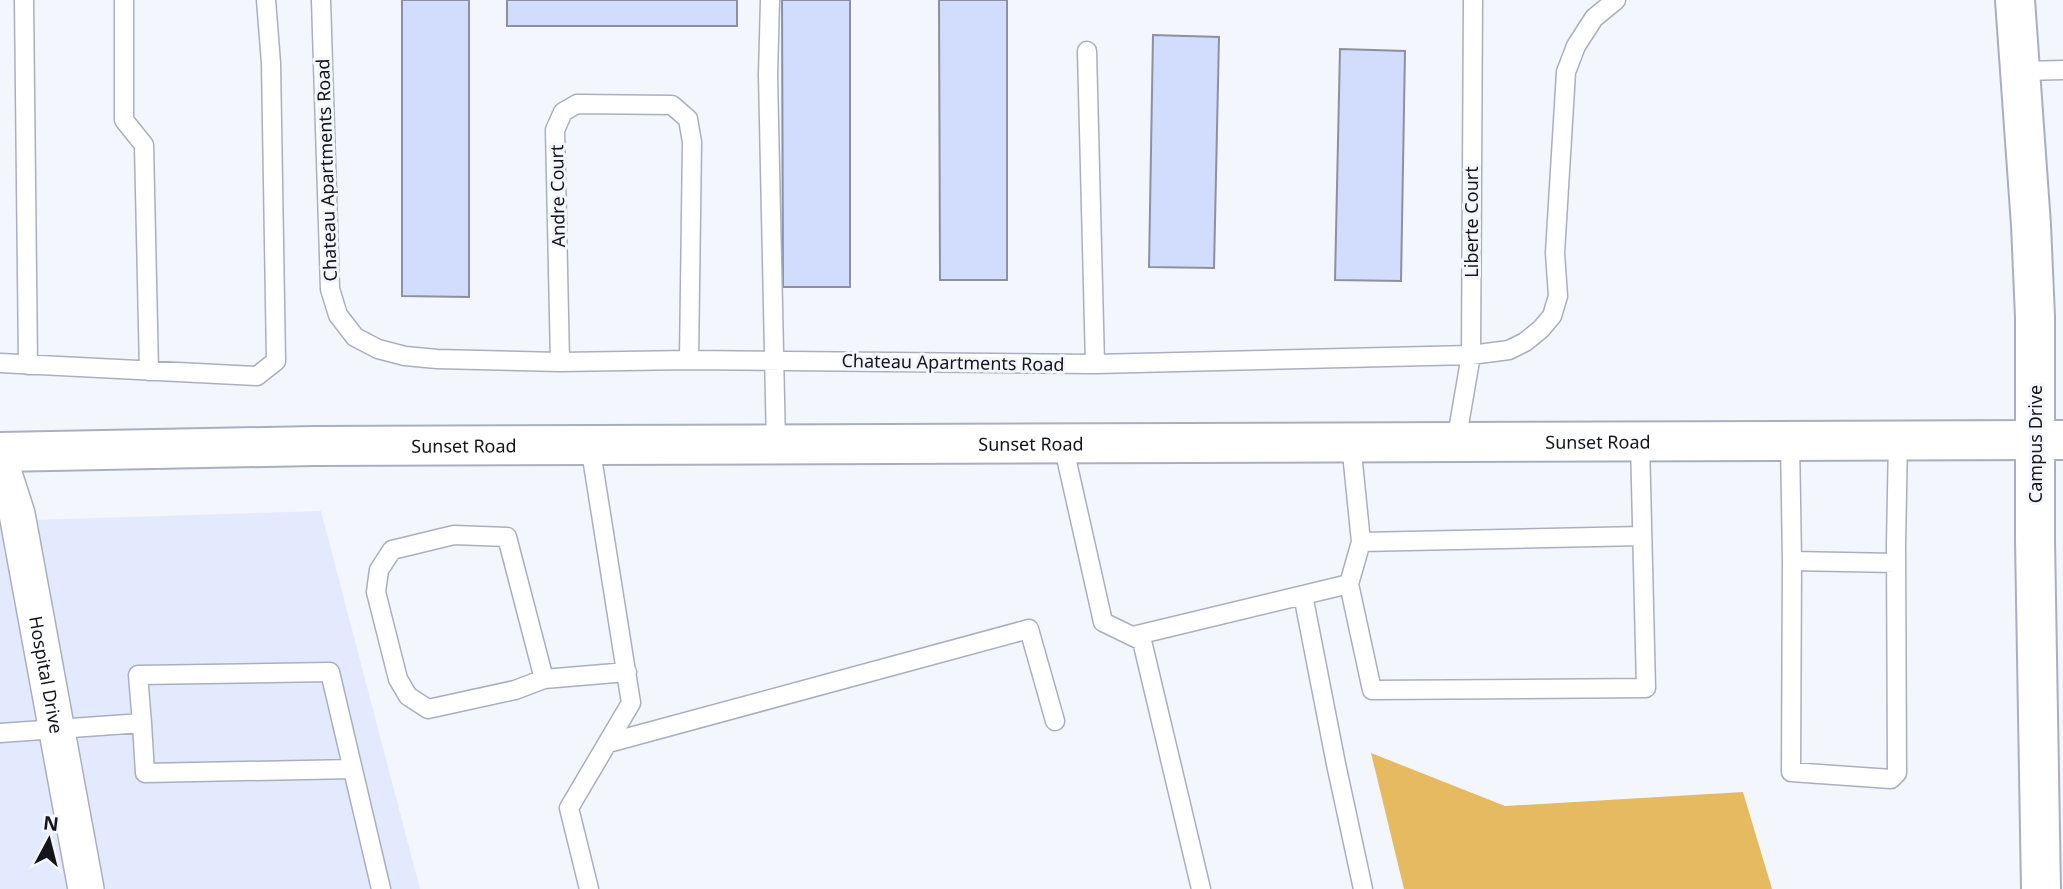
<svg xmlns="http://www.w3.org/2000/svg" width="2063" height="889" viewBox="0 0 2063 889" font-family="'Noto Sans',sans-serif">
<style>
.built{fill:#e4eafe}
.forest{fill:#e5ba60}
.building{fill:#d2dcfd;stroke:#8c90a1;stroke-width:2}
.lines{fill:none;stroke-linecap:round;stroke-linejoin:round}
.lane-casing{stroke:#aaafc0;stroke-width:21}
.street-casing{stroke:#aaafc0;stroke-width:38}
.secondary-casing{stroke:#aaafc0;stroke-width:42}
.lane{stroke:#fff;stroke-width:18}
.street{stroke:#fff;stroke-width:35}
.secondary{stroke:#fff;stroke-width:38}
.labels{text-anchor:middle;dominant-baseline:central;stroke-width:6;stroke-linejoin:round;paint-order:stroke}
.street-label{font-size:18px;fill:#13151b;stroke:#f4f6fd}
</style>
<rect width="100%" height="100%" fill="#f4f6fd"/>
<path class="built" d="M321,511L420,889H0V521Z"/>
<path class="forest" d="M1371,753L1505,806L1743,792L1772,889H1404Z"/>
<path class="building" d="M402,0H469V297L402,296Z
M507,0H737V26H507Z
M782,0H850V287H783Z
M939,0H1007V280H940Z
M1153,35L1219,37L1214,268L1149,267Z
M1340,49L1405,51L1401,281L1335,280Z"/>
<g class="lines">
<g class="lane-casing">
<path id="lane" d="M24,0L28,365
M124,0V120L144,145L149,371
M321,0L330,289L338,315L355,337L378,349L405,356L437,359L560,362L689,360L1095,364L1471,355L1509,350L1525,342L1541,329L1552,316L1558,296L1555,253L1566,72L1576,46L1594,18L1616,0
M770,0L768,75L776,445
M1087,51L1095,364
M2021,71L2063,70
M560,362L555,130L563,112L577,104L672,105L688,119L692,142L689,360
M0,363L257,376L276,361L271,63L266,0
M1790,441L1792,561L1791,772L1891,779L1897,773L1896,544L1898,441
M1456,442L1471,355L1473,0
M1063,444L1103,622L1142,641L1201,889
M1361,542L1642,536
M1792,561L1896,563
M1349,584L1372,690L1646,688L1640,442
M1303,595L1336,764L1363,889
M1133,636L1349,584L1361,542L1351,443
M544,679L515,690L428,709L408,696L398,679L376,592L379,570L392,550L454,535L507,537L544,679L627,672
M142,723L145,773L353,769
M0,733L142,723L138,675L330,672L381,889
M608,743L1029,629L1055,721
M589,889L569,808L631,703L590,445"/>
</g>
<g class="street-casing">
<g id="street">
<path id="s1" d="M0,461L17,514L86,889"/>
</g>
</g>
<g class="secondary-casing">
<g id="secondary">
<path d="M2015,0L2031,225L2035,317V540L2041,889"/>
<path id="s2" d="M0,452L314,446L2063,440"/>
</g>
</g>
<use href="#lane" class="lane"/>
<use href="#street" class="street"/>
<use href="#secondary" class="secondary"/>
</g>
<g class="labels">
<g class="street-label">
<text transform="translate(326 170) rotate(-92)">Chateau Apartments Road</text>
<text transform="translate(557 196) rotate(-91)">Andre Court</text>
<text transform="translate(1471 222) rotate(-90)">Liberte Court</text>
<text transform="translate(953 362) rotate(1)">Chateau Apartments Road</text>
<text stroke="none"><textPath href="#s2" startOffset="1598">Sunset Road</textPath></text>
<text stroke="none"><textPath href="#s2" startOffset="1031">Sunset Road</textPath></text>
<text transform="translate(2035 444) rotate(-90)">Campus Drive</text>
<text stroke="none"><textPath href="#s2" startOffset="464">Sunset Road</textPath></text>
<text stroke="none"><textPath href="#s1" startOffset="219">Hospital Drive</textPath></text>
</g>
</g>
<g transform="translate(49 840) rotate(7)" stroke="#f4f6fd" stroke-width="5" paint-order="stroke">
<path d="M0-5L12 26L0 18L-12 26Z" fill="#13151b"/>
<text y="-10" font-size="19" font-weight="bold" text-anchor="middle" fill="#13151b">N</text>
</g>
</svg>
